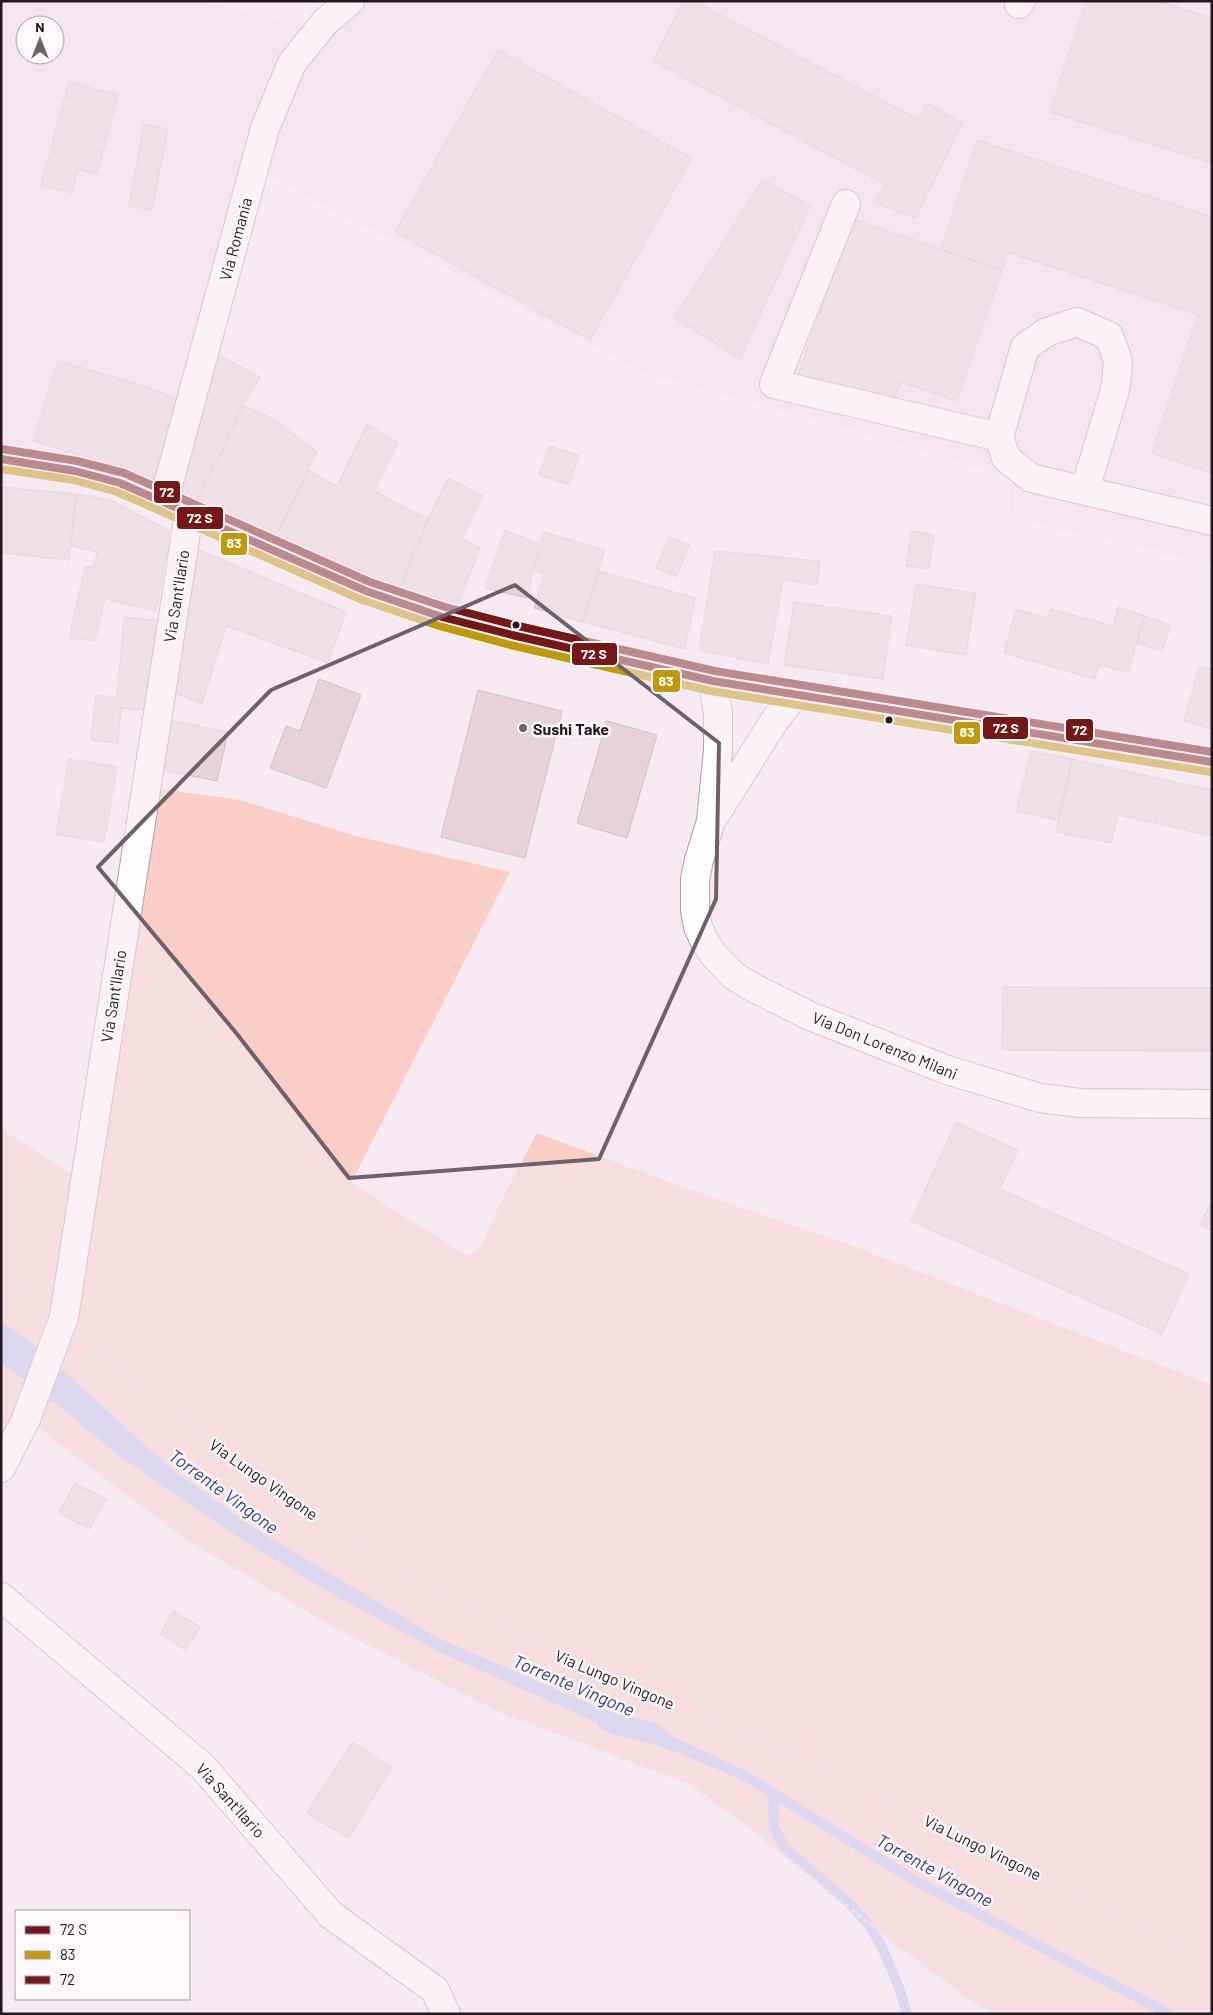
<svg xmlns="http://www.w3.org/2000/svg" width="1213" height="2015" viewBox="0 0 1213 2015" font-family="Barlow,sans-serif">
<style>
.built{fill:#f7e0f0;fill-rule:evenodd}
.green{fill:#facec7}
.water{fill:#b8c0ec}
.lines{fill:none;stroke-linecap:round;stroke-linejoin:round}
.stream{stroke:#b8c0ec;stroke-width:10}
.building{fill:#e7d2d9;stroke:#cdc1c7}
.minor-casing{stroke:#aba1a8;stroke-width:30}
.major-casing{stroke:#d0c9ce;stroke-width:30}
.path{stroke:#e0dbde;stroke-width:3;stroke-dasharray:4 4;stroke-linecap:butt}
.minor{stroke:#fefcfd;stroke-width:28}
.major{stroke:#f1edf3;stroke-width:28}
.bus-1-casing{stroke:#fcf7fb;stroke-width:11}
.bus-2-casing{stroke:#fcf7fb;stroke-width:11}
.bus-3-casing{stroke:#fcf7fb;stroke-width:11}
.bus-1{stroke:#751617;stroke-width:8}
.bus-2{stroke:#bf9a0d;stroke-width:8}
.bus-3{stroke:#751617;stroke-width:8}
.marked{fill:none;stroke:#6d626a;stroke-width:4;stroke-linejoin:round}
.bus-dot{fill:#231a21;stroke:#fcf7fb;stroke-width:2}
.poi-dot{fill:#6d626a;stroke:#fcf7fb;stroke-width:2}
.labels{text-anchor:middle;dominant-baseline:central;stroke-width:5;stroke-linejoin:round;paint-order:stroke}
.street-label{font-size:16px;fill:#231a21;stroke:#fcf7fb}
.poi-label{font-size:16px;font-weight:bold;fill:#231a21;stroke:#fcf7fb;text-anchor:start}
.water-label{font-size:18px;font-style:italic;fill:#303c82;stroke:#fcf7fb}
.line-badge{stroke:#fcf7fb;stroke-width:2}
.badge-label{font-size:14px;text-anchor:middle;font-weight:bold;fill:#fff}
</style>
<rect width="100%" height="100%" fill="#f6e9f2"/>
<path class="built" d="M1,1H205L299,26L315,34L350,1H1212V564L1008,517L1011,476L643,372L254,168L184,402L58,361L33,441L22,462L1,459ZM25,25H55V55H25Z"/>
<path class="green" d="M146,787L240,800L356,836L510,872L351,1183L467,1256L480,1248L504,1196L537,1133L685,1188L845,1243L1212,1385V2014H996L974,2002L877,1930L742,1821L688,1783L501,1712L338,1629L188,1540L27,1419L1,1468V1129L84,1182Z"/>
<path class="water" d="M1,1321L25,1338L77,1383L170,1468L254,1528L436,1637L601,1709L659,1724L671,1736L742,1769L747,1777L740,1779L682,1754L652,1744L614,1735L601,1729L596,1722L437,1651L334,1595L236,1536L117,1454L61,1408L1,1362Z"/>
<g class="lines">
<path class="stream" d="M736,1772L747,1777L912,1879L1169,2014
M773,1793L774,1827L785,1848L848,1902L868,1924L881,1945L900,1990L907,2014"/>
</g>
<path class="building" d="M684,1H694L918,119L927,103L962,123L916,218L874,202L886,185L653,61Z
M1086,1H1158L1212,18V163L1050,112Z
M498,50L692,158L590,340L395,232Z
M69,82L118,95L97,174L78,169L72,193L41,185Z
M144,124L168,129L152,210L129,206Z
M977,140L1212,217V473L1152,453L1198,315L1007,252L1002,270L941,250Z
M763,180L810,206L740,359L674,318Z
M853,219L1002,270L957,401L901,382L892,407L798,375Z
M217,354L260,377L243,405L223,449L195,502L170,488Z
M58,361L141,385L184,402L159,481L33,441Z
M243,405L274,419L317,452L276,536L195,502L223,449Z
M367,424L398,443L374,491L428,519L400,588L276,536L308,470L337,486Z
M549,446L579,455L569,485L539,475Z
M448,478L483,496L462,539L480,548L459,603L400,588L428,519Z
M1,487L76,494L69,560L1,553Z
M76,494L111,500L170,531L156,611L105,599L95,641L69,638L85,567H94L97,552L71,546Z
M505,530L539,544L527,598L485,588Z
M911,531L934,535L929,569L906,566Z
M544,532L605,550L583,622L534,608L544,573L534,570Z
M669,537L690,545L676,577L656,568Z
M199,550L346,612L328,663L226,626L202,704L168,690Z
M715,551L820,561L817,585L783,580L768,664L699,650Z
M599,571L695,598L685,649L583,622Z
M916,584L976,593L966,655L906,645Z
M794,602L892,616L883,679L784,665Z
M1118,607L1145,616L1128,672L1099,665L1095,679L1004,653L1016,609L1048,618L1051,609L1113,626Z
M1145,616L1171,625L1162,651L1136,643Z
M124,617L162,621L153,711L121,708L118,743L91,740L96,695L117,697Z
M1199,666L1212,669V729L1184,721Z
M319,679L361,695L326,788L270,768L286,726L300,731Z
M478,690L562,711L525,858L441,837Z
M163,719L228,732L217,781L153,768Z
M607,721L657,735L627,838L577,823Z
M1031,751L1072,759L1059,821L1016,811Z
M69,759L117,767L104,842L56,834Z
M1072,759L1212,790V836L1118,815L1111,843L1056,832Z
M1003,987L1212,988V1051L1002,1050Z
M956,1122L1018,1150L1000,1189L1189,1274L1162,1334L911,1221Z
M1212,1200V1231L1200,1225Z
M75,1483L106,1499L90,1529L59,1513Z
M174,1611L200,1627L185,1650L160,1634Z
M352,1742L392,1768L348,1838L307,1813Z"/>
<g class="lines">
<g class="minor-casing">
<path id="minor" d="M1019,4L1021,1
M846,204L774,384L999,437
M1085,490L1116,386L1118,361L1109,336L1077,322L1047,332L1025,347L999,437L1006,458L1031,478L1212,521
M164,500L265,128L292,63L325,22L350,1
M713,681L718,713V750L711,821L699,860L695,879V911L698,927L704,940L713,954L734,976L754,988L810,1016L947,1070L1040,1098L1080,1103L1212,1104
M715,815L773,723L794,695
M1,1468L26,1419L64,1317L189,514
M1,1597L203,1767L331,1915L435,1990L446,2014"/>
</g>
<g class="major-casing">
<path id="major" d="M1,459C73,468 125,477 189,514L366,591L442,617L512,635L713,681L1212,762"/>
</g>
<path class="path" d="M1,1275L36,1298
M88,1339L117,1365L236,1462L414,1580L566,1659L805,1759L1053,1882L1212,1964
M51,1437L188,1540L338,1629L501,1712L688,1783L742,1821L877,1930L974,2002L996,2014"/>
<use href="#minor" class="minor"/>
<use href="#major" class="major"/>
<g class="bus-1-casing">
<path id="bus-1" d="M1,459L75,471L120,483L366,591L442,617L512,635L713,681L1212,762"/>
</g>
<g class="bus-2-casing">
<path id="bus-2" d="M1,469L73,480L117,492L362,600L439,626L510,645L711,691L1210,772"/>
</g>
<g class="bus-3-casing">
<path id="bus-3" d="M2,449L77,461L124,473L370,582L445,607L514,625L715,671L1212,752"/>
</g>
<use href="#bus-1" class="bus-1"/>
<use href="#bus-2" class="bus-2"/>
<use href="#bus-3" class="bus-3"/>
</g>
<path d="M0 0H1213V2015H0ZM515,585L719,743L716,899L599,1159L349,1178L237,1034L98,867L271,690Z" fill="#f6e9f2" fill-opacity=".55" fill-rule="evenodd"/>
<path class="marked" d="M515,585L719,743L716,899L599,1159L349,1178L237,1034L98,867L271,690Z"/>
<g class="bus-dot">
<circle cx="516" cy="625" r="4.5"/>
<circle cx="889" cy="720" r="4.5"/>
</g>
<circle class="poi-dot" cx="523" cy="728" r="5"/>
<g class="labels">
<g class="street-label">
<text transform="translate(235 239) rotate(-75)">Via Romania</text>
<text transform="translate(176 596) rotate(-81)">Via Sant'Ilario</text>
<text transform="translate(113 996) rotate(-81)">Via Sant'Ilario</text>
<text transform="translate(885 1045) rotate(22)">Via Don Lorenzo Milani</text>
<text transform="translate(264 1479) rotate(35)">Via Lungo Vingone</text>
<text transform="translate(615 1679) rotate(23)">Via Lungo Vingone</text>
<text transform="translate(231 1800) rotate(48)">Via Sant'Ilario</text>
<text transform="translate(983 1847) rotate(26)">Via Lungo Vingone</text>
</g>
<g class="poi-label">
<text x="533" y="728">Sushi Take</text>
</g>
<g class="water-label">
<text transform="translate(224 1491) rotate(36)">Torrente Vingone</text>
<text transform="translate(574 1685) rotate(23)">Torrente Vingone</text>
<text transform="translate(935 1870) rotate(29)">Torrente Vingone</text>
</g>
</g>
<g class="line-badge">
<rect x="153" y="480" width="28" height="24" rx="5" fill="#751617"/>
<rect x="176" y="506" width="48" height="24" rx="5" fill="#751617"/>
<rect x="220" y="532" width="28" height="24" rx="5" fill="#bf9a0d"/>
<rect x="571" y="642" width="47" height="24" rx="5" fill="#751617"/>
<rect x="652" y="669" width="29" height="24" rx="5" fill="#bf9a0d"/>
<rect x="982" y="716" width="47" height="24" rx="5" fill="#751617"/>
<rect x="1065" y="718" width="29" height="24" rx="5" fill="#751617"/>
<rect x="953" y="721" width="28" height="24" rx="5" fill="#bf9a0d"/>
</g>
<g class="badge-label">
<text x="167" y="497">72</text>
<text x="200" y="523">72 S</text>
<text x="234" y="548">83</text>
<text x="594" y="659">72 S</text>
<text x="666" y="686">83</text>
<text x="1006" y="733">72 S</text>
<text x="1080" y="735">72</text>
<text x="967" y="737">83</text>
</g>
<rect width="1213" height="2015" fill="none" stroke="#231a21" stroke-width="5"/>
<rect x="15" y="1910" width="175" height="90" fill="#fcf7fb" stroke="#a59fa4"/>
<rect x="25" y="1926" width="25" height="8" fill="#751617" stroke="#a59fa4"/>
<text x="60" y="1935" font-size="15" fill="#231a21">72 S</text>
<rect x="25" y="1951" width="25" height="8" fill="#bf9a0d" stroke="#a59fa4"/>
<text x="60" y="1960" font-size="15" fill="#231a21">83</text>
<rect x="25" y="1976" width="25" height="8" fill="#751617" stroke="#a59fa4"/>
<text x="60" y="1985" font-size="15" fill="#231a21">72</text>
<g transform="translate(40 40)"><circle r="24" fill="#fcf7fb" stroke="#a59fa4"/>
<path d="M0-4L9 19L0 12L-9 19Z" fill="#6d626a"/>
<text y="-8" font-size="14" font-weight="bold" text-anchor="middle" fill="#231a21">N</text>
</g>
</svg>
